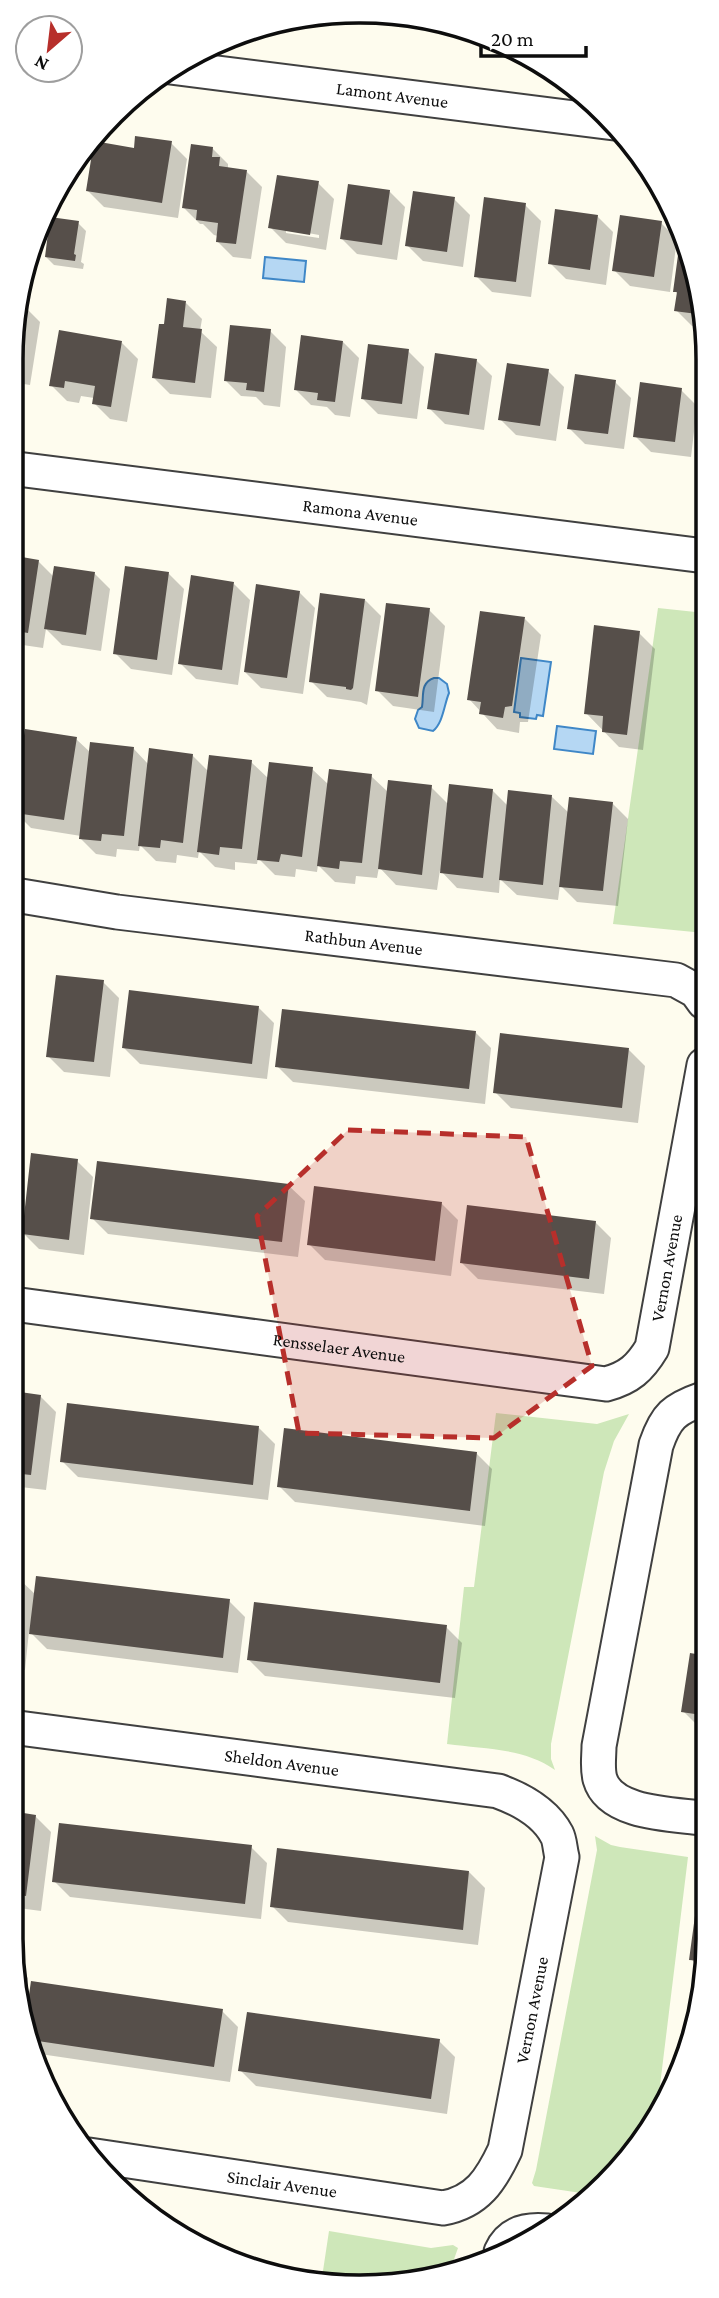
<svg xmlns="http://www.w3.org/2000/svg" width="719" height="2298" viewBox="0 0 719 2298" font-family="'Crimson Pro',serif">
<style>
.green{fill:#cee7b9}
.water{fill:#b5d7f3;stroke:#3f87c7;stroke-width:2}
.shadow{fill:#0003;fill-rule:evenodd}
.building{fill:#564f4a}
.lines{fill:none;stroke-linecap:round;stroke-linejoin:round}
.street-casing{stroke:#404040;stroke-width:37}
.street{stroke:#fff;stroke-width:33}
.marked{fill:#b72f2b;fill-opacity:0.2;stroke:#b72f2b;stroke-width:5;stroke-dasharray:14 9;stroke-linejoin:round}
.labels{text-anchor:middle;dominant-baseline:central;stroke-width:7;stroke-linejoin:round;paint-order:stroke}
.street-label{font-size:18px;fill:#0d0d0d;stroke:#fff}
.rim{fill:none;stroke:#0d0d0d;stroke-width:3.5}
</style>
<rect width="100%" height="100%" fill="#fefcee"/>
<path class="green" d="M658,608L705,613L704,933L613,924Z
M496,1413L597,1424L629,1414L614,1441L604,1472L551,1744V1759L555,1770C524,1748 484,1749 447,1744L464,1587H474Z
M595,1836L611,1845L620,1847L688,1857L656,2118L650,2132L588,2194L534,2186L532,2183L536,2170L597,1850Z
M329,2231L431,2248L453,2245L458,2248L448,2276L321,2284Z"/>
<path class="water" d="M265,257L306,261L304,282L263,278Z
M521,658L551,662L543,716L537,715L536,719L520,717V713L514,712Z
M434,678H439L447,684L449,693C444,705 443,723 433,731L419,728L415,719L418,710L422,707C424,695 420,683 434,678Z
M557,726L596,731L593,754L554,749Z"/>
<path class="shadow" d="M336,17H367V21Z
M383,17H428L432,19L431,28L388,23Z
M446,24L467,32L452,30Z
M171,143L187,159L178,218L104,207L88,191Z
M212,148L228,164V168L246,171L262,187L251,259L233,257L217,241L218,236L214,235L203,224H200L184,208Z
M318,183L334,199L326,250L286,243L270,227ZM286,229L319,235V238L286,233Z
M389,191L405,207L397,260L357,254L341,238Z
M454,199L470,215L463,267L423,261L407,245Z
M54,202L52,219L78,223L86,231L81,262L84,264L83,269L54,265L46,257L51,228L44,227Z
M525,205L541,221L531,297L492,292L476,276Z
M597,216L613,232L606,285L566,279L550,263Z
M661,223L677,239L670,292L630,286L614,270Z
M682,237L705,314V328L692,326L676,310L678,295L675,291Z
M186,303L202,319L200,331L217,347L211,398L170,394L154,378L165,326Z
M17,305L24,306L40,322L30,385L17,383Z
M270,331L286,347L280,407L264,405L256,397L241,396L225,380Z
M343,342L359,358L350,417L335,415L327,407L311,405L295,389Z
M122,343L138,359L127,422L110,419L94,403V398L81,396L79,403L67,401L51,385Z
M408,351L424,367L417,419L378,414L362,398Z
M476,360L492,376L484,430L445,424L429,408Z
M548,371L564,387L556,441L516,435L500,419Z
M615,382L631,398L624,449L585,444L569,428Z
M681,390L697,406L691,457L651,452L635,436Z
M705,427V450L703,447Z
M16,558L38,561L54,577L94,573L110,589L101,651L62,645L46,629L43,648L16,644Z
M168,573L184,589L172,675L131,669L115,653Z
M234,584L250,600L238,685L196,679L180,663Z
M299,592L315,608L303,694L261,688L245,672Z
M365,600L381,616L367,705L361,702L327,697L311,681Z
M429,610L445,626L434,712L393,706L377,690Z
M525,619L541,635L528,722H520L519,733L497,729L469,699Z
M639,633L655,649L643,750L619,747L586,713Z
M76,739L91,753L133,748L149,765L192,755L209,772L251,762L269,779L312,769L329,785L371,776L388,792L431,787L449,805L492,790L508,806L552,797L569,813L612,803L628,819L618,906L577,902L560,885L558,900L517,895L500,879L499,893L457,888L440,870L437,890L396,885L379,867L377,878L356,876L355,884L335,882L318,865L317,872L296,869L295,877L275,875L258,858L257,864L235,862V870L215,867L199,851L198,858L177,855L176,863L156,861L140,845L139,851L117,849L116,857L96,854L80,838L81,836L31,828L15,812Z
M103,982L119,998L110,1077L64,1072L48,1056Z
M14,986L21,992L14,1035Z
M258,1007L274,1023L267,1079L140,1064L124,1048Z
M475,1032L491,1048L485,1104L293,1082L277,1066Z
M629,1050L645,1066L638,1123L511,1108L495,1092Z
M14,1160L19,1166L14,1200Z
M77,1161L93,1177L84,1255L39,1249L23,1233Z
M289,1186L305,1201L298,1257L108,1234L92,1218Z
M442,1204L458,1220L451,1276L325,1260L309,1244Z
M595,1222L611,1238L604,1294L478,1279L462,1263Z
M13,1393L40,1396L56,1412L46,1490L12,1486Z
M259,1428L275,1444L268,1500L78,1477L62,1461Z
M476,1453L492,1469L485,1526L295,1502L279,1486Z
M12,1576L17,1577L36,1595L229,1601L245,1617L238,1673L47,1649L29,1631L25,1670L12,1669Z
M446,1627L462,1643L455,1698L265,1676L249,1660Z
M691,1655L702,1657V1728L699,1727L683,1711Z
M11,1813L35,1816L51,1832L41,1911L11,1907Z
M251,1847L267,1863L261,1919L70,1897L54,1881Z
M469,1872L485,1888L478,1945L288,1922L272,1906Z
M702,1903V1970L691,1959Z
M16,1966L28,1978L24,2008Z
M33,1983L222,2011L238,2027L230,2082L40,2054L32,2046L27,2021Z
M439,2041L455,2057L447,2114L256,2086L240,2070Z"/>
<path class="building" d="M135,136L172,141L162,203L86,191L94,141L134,148Z
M191,144L213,147L212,157H220L219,166L247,170L236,244L216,242L218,223L196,220L197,210L182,208Z
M277,175L319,181L310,235L268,228Z
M348,184L390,190L382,245L340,239Z
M413,191L455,197L447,252L405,246Z
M484,197L526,203L516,282L474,277Z
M555,209L598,215L590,270L548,264Z
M620,215L662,221L654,277L612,271Z
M50,217L79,221L74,254L76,255L75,261L45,257Z
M681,233L705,314V315L674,311L677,292H673Z
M167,298L186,301L183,327L202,329L195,383L152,378L159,324H164Z
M17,303L25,304L19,347H17Z
M230,325L271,329L264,392L246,390L247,383L224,381Z
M59,330L122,341L111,407L92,404L95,386L65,381L64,388L49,386Z
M301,335L343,341L335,402L317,400L318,393L294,390Z
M368,344L409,349L402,404L361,399Z
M435,353L477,359L469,415L427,409Z
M507,363L549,369L540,426L498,420Z
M575,374L616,380L608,434L567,429Z
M640,382L682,388L675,442L633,437Z
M16,556L39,560L28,633L16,631Z
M54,566L95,572L86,635L44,629Z
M125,566L169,572L157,660L113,654Z
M191,575L234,582L222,670L178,664Z
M256,584L300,591L287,678L244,672Z
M320,593L365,599L353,688L351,690L346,689V687L309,682Z
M386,603L430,608L418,697L375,691Z
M480,611L525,617L512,706L505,707L503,718L479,714L481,702L467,700Z
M594,625L640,631L627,735L602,732L603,716L584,714Z
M25,729L77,737L64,820L15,813V796Z
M90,742L134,747L124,836L102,834L101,841L79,839Z
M149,748L193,754L183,843L161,840L160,848L138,846Z
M209,755L252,760L242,849L220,847L219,855L197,852Z
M269,762L313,767L302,857L281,854L279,862L257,860Z
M329,769L372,774L362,863L340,861L339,869L317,866Z
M388,780L432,785L422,875L378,869Z
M449,784L493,789L483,878L440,873Z
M508,790L552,795L543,885L499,880Z
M569,797L613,802L603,891L559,887Z
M56,975L104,980L94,1062L46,1057Z
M129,990L259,1006L252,1064L122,1048Z
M282,1009L476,1031L469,1089L275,1067Z
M500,1033L629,1048L622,1108L493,1093Z
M31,1153L78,1159L69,1240L22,1234Z
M97,1161L289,1184L282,1242L90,1219Z
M314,1186L442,1202L435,1261L307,1245Z
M467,1205L596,1221L589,1279L460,1263Z
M13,1391L41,1395L31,1475L12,1473Z
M67,1403L259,1426L253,1485L60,1462Z
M284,1428L477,1452L470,1511L277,1487Z
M12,1574L18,1575L14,1615H12Z
M36,1576L230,1599L223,1658L29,1634Z
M254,1602L447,1625L440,1683L247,1660Z
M690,1653L702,1655V1715L681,1712Z
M11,1811L36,1815L26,1896L11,1894Z
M59,1823L252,1845L245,1904L52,1882Z
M277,1848L469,1871L463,1930L270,1907Z
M697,1901L702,1902V1961L689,1960Z
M31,1981L223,2009L214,2067L31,2040L26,2016Z
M247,2012L440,2039L431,2099L238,2071Z"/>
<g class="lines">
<g class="street-casing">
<g id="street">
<path id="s1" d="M170,67L614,123"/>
<path id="s2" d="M17,469L705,556"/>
<path id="s3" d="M15,895L117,912L676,980L696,991L704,1002"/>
<path id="s4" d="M13,1304L606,1384C629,1378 640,1368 652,1348L704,1065"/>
<path id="s5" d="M11,1727L498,1791C520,1799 545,1812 557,1835C560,1841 560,1850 562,1857L505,2150C491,2180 477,2202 443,2208L89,2155"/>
<path d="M702,1818C672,1814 610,1814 600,1779C597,1768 599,1757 599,1746L656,1445C666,1416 674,1409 703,1399"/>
<path d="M501,2252C510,2232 527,2229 547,2231"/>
</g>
</g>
<use href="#street" class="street"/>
</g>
<path class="marked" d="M348,1130L526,1137L592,1366L494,1438L299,1433L257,1216Z"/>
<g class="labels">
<g class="street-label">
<text stroke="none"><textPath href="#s1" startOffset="224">Lamont Avenue</textPath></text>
<text stroke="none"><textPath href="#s2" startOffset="346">Ramona Avenue</textPath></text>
<text stroke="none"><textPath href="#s3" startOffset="352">Rathbun Avenue</textPath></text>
<text stroke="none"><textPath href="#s4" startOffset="740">Vernon Avenue</textPath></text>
<text stroke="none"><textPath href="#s4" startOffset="329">Rensselaer Avenue</textPath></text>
<text stroke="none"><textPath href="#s5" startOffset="273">Sheldon Avenue</textPath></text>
<text transform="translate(532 2010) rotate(-79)">Vernon Avenue</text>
<text transform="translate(282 2184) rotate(8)">Sinclair Avenue</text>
</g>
</g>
<path d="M0 0H719V2298H0ZM359 23H360A336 336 0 0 1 696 359V1939A336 336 0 0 1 360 2275H359A336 336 0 0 1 23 1939V359A336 336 0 0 1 359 23Z" fill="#fff" fill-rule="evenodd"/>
<path class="rim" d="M359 23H360A336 336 0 0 1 696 359V1939A336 336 0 0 1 360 2275H359A336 336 0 0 1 23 1939V359A336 336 0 0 1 359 23Z"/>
<g transform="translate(49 49) rotate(208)"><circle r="33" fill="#ffffff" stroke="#9e9e9e" stroke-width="2"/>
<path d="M0-5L12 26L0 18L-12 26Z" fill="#b72f2b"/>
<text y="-10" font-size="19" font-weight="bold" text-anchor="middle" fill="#0d0d0d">N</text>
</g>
<path d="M481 46v10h105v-10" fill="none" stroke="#0d0d0d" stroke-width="3.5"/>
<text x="491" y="46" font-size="21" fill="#0d0d0d" stroke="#ffffff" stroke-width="5" paint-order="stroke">20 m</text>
</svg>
